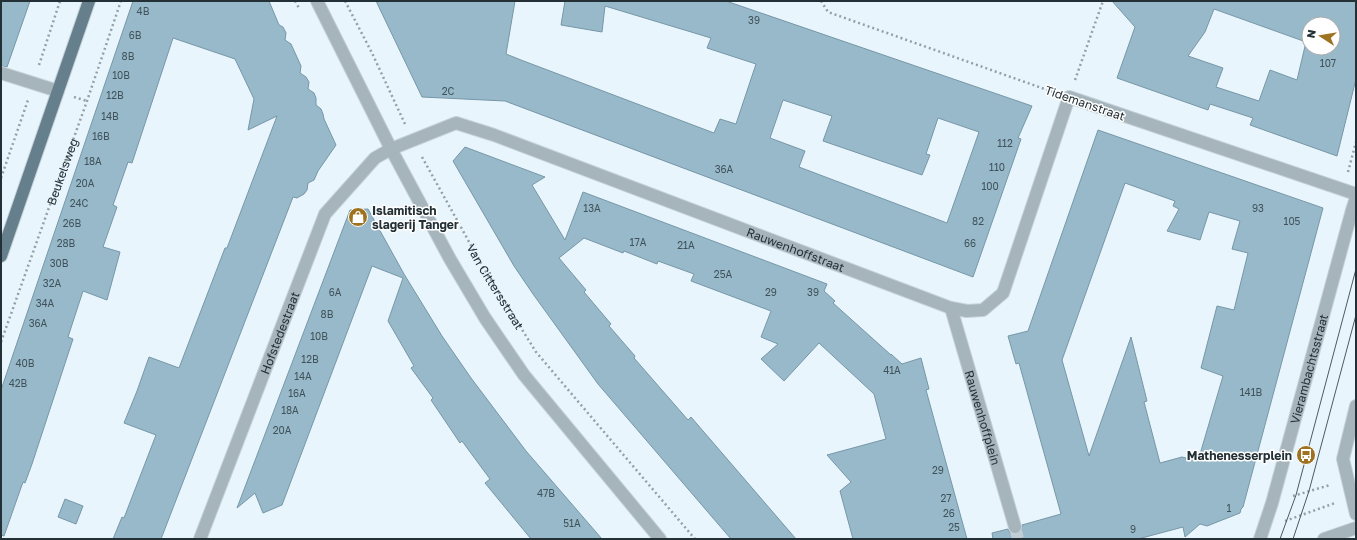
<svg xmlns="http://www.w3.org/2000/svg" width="1357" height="540" viewBox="0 0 1357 540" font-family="'Golos Text',sans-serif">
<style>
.building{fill:#97b9c9;stroke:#7797a7;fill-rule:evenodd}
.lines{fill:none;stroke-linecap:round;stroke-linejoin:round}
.minor-tunnel{stroke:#c1ced4;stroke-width:12;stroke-dasharray:12 6;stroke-linecap:butt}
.minor-casing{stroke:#c5d2d8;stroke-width:14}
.major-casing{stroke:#c5d2d8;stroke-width:14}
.path{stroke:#93a0a6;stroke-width:2.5;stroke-dasharray:2 3;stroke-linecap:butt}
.minor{stroke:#a6b4bb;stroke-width:12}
.major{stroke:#65808c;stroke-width:12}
.tram{stroke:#4d5a61;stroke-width:1}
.labels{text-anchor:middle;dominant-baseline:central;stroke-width:3;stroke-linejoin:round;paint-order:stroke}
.number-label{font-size:10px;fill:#40525b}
.street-label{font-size:12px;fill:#233036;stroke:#fff}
.poi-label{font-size:12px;font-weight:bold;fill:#233036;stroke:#fff;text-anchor:start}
</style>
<rect width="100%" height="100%" fill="#e8f5fc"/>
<path class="building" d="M1,1H30L7,67L1,66Z
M133,1H269L279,25L283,27L286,33L285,40L291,44L301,66L300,73L306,77L309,82L308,89L314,93L316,98V105L321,109L323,114L324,119L336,145L318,171L314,180L308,183L307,190L304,194L297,198L293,197L161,539H113L122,517L124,518L156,435L124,423L137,391L149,357L179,368L225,248H227L277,116L248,130L254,99L235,59L173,38L132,163L128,162L113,205L117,207L103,247L120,252L107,300L83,291L68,337L73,339L32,464L25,483L23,482L4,536L1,535V390Z
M376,1H515L506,54L521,60L714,133L720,119L736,124L756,64L707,48L711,38L605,6L602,32L561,25L565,1H726L1032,106L1018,138L1021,139L973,277L505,101L422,97ZM783,100L832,116L823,141L922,175L930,155L926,154L938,118L979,132L947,223L799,167L805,151L770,138Z
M1112,1H1356V79L1337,156L1250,125L1253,118L1210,104L1208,110L1117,78L1135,27ZM1214,9L1306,42L1297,80L1270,70L1259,101L1216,87L1223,68L1188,56L1205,32ZM1309,24H1333V48H1309Z
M1098,130L1323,208L1243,507L1241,509L1240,513L1207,526L1200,524L1185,537L1183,527L1138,539H993L992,533L1008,529L1010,533L1017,534L1021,532L1022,525L1061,514L1019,363L1016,364L1008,336L1028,331ZM1125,183L1175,201L1173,206L1179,209L1167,231L1200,240L1209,212L1240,221L1232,249L1248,253L1234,310L1217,306L1201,368L1223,376L1198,461L1182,457L1160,463L1144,402L1147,401L1131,337L1089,456L1062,360Z
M465,147L545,177L532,185L565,240L583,192L827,284L824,291L835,301L833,303L891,355V354L902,364L921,358L929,389L926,390L967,539H853L840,491L851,482L827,455L886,439L874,394L819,343L784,381L761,359L778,344L761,337L771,311L691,281L694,274L658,261L657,264L624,251L623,253L584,238L559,258L586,290L584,292L611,324L609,326L635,356L634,358L688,420L691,417L796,539H731L598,384L533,294L514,266L453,161Z
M368,209L404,274L442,336L471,378L526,451L602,539H531L485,483L490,479L462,441L460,443L431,400L433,398L411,368L414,366L388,321L403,278L372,266L282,505L263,513L255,493L237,508L350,210Z
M65,499L83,506L76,524L58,517Z"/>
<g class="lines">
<path class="minor-tunnel" d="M1015,527L1018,539"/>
<g class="minor-casing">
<g id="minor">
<path d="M317,1L391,149L450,259L485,318L524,375L660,539"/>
<path d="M1,73L58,91"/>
<path id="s3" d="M951,308L1015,527"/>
<path d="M1356,406L1343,459L1356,514"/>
<path id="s4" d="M200,539L325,214L375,158L391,149L456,123L494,135L951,308L967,311L983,310L1003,293L1069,97L1356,194"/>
<path id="s5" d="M1260,539L1272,503L1352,210L1356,198"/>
<path d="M1324,539L1356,528"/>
</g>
</g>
<g class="major-casing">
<path id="major" d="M1,256L89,1"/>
</g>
<g class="path">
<path d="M295,1L299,8"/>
<path d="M345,1L372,53L405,124"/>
<path d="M821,1L828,12L1053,92"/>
<path d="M39,65L60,1"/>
<path d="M1075,80L1103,1"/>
<path d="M74,97L87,101"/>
<path id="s1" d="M422,157L483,267L536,352L695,539"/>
<path d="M1348,172L1356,142"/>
<path d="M1,178L28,100"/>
<path id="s2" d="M1,342L87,101L121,1"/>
<path d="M1293,496L1330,485"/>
<path d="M1285,521L1335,503"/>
</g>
<use href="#minor" class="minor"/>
<use href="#major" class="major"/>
<path class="tram" d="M1280,539L1296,495L1356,269
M1293,539L1309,491L1356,315"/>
</g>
<defs>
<g id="shop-disc" transform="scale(1)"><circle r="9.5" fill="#9d7221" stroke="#fff"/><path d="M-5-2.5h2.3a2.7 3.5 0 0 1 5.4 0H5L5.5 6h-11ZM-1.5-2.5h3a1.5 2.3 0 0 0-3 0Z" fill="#fff"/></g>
<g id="bus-disc" transform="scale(1)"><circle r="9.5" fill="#9d7221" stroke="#fff"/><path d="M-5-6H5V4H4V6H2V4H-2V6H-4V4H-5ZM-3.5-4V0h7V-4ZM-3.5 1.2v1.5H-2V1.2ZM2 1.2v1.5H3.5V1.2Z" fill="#fff"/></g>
</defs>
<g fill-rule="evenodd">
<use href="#shop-disc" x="358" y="217"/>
<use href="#bus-disc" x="1306" y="455"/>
</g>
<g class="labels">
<g class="number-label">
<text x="143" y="11">4B</text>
<text x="754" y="20">39</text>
<text x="135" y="35">6B</text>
<text x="128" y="56">8B</text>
<text x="1328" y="63">107</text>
<text x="121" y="75">10B</text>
<text x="448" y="91">2C</text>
<text x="115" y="95">12B</text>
<text x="110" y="116">14B</text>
<text x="101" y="136">16B</text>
<text x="1005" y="143">112</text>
<text x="93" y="161">18A</text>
<text x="997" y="167">110</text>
<text x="724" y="169">36A</text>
<text x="85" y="183">20A</text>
<text x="990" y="186">100</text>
<text x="79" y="203">24C</text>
<text x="592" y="208">13A</text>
<text x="1258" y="208">93</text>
<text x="978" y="221">82</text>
<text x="1292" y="221">105</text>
<text x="72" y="223">26B</text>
<text x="638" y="242">17A</text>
<text x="66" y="243">28B</text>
<text x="970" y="243">66</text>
<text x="686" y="245">21A</text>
<text x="59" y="263">30B</text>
<text x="723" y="274">25A</text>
<text x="52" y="283">32A</text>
<text x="335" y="292">6A</text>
<text x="771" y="292">29</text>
<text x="813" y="292">39</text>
<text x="45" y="303">34A</text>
<text x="327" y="314">8B</text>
<text x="38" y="323">36A</text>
<text x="319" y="336">10B</text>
<text x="310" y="359">12B</text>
<text x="25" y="363">40B</text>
<text x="892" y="370">41A</text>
<text x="303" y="376">14A</text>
<text x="18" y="383">42B</text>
<text x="1251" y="392">141B</text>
<text x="297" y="393">16A</text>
<text x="290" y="410">18A</text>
<text x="282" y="430">20A</text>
<text x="938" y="470">29</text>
<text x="546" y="493">47B</text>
<text x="946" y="498">27</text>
<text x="1229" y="508">1</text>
<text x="949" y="513">26</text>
<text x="572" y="523">51A</text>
<text x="954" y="527">25</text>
<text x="1133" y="529">9</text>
</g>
<g class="street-label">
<text transform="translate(1085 103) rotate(19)">Tidemanstraat</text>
<text stroke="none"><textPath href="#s2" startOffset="181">Beukelsweg</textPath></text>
<text stroke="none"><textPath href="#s4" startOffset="874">Rauwenhoffstraat</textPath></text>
<text stroke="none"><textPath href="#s1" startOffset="149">Van Cittersstraat</textPath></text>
<text stroke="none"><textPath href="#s4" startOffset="221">Hofstedestraat</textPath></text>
<text stroke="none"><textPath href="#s5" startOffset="177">Vierambachtsstraat</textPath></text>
<text stroke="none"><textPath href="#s3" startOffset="114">Rauwenhoffplein</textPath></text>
</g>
<g class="poi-label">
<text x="372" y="210">Islamitisch<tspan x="372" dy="14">slagerij Tanger</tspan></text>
<text x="1292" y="455" text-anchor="end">Mathenesserplein</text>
</g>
</g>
<rect width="1357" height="540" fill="none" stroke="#233036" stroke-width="4"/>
<g transform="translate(1321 36) rotate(282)"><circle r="19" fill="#ffffff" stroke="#a7acaf"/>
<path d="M0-3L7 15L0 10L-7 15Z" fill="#9d7221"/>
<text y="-6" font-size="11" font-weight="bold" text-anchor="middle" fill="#233036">N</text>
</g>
</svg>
